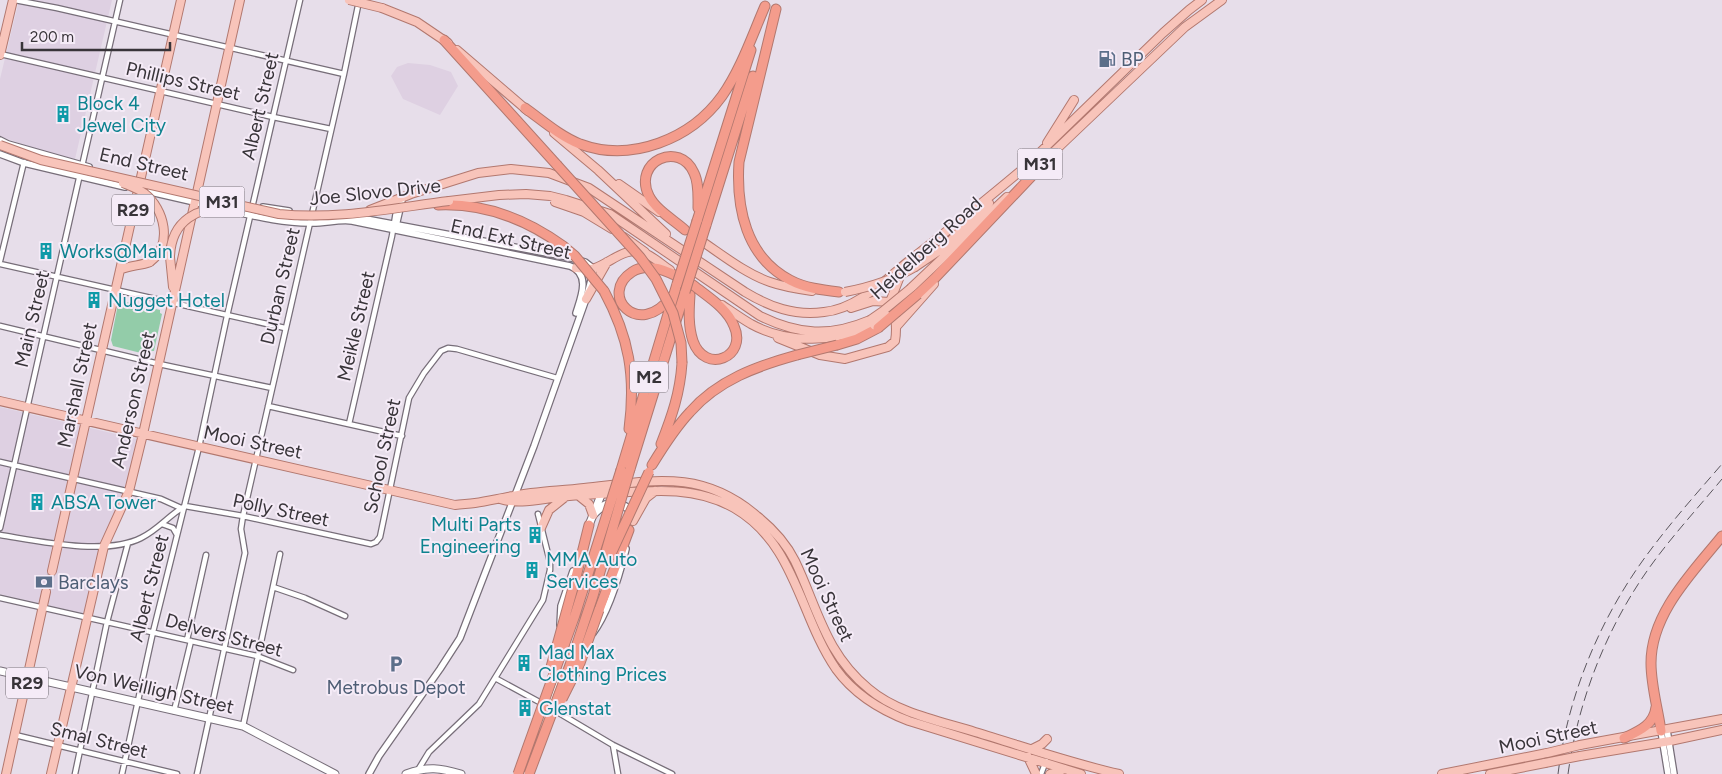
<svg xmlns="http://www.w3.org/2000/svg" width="1722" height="774" viewBox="0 0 1722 774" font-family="Figtree,sans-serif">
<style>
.built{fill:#ded0e2}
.green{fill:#93cca9}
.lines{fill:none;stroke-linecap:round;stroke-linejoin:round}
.primary-tunnel{stroke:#c4bcc7;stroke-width:8;stroke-dasharray:8 4;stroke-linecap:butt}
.minor-casing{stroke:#776e79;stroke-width:7}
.tertiary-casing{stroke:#776e79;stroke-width:8}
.secondary-casing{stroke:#776e79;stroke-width:9}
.primary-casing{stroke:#b2786f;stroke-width:10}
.motorway-casing{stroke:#b2786f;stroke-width:11}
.minor{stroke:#fff;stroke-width:4.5}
.tertiary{stroke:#fff;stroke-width:5.5}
.secondary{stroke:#fff;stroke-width:7}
.primary{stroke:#f8c4ba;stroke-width:8}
.motorway{stroke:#f49c8c;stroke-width:9}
.rail{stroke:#5b565d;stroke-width:1;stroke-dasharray:10 5;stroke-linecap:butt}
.primary-bridge-casing{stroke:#b2786f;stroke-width:10;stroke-linecap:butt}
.motorway-bridge-casing{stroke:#b2786f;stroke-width:11;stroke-linecap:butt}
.primary-bridge{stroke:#f8c4ba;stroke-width:8}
.motorway-bridge{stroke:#f49c8c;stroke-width:9}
.labels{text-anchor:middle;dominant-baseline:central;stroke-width:4;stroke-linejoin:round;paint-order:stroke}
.shield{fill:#f5ebf7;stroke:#716b72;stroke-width:1}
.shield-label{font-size:18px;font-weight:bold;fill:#383439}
.service-label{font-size:19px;fill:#4e5e75;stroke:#f5ebf7;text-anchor:start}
.street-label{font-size:19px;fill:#383439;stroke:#f5ebf7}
.culture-label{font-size:19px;fill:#0d838f;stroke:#f5ebf7;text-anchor:start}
</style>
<rect width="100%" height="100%" fill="#e7deea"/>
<path class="built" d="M19,0H112L75,159L35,149L0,136V79Z
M408,63L430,65L451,72L458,86L440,115L403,99L391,76L397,67Z
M0,407L137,439L125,494L103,542L86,614L0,594Z"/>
<path class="green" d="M123,301L160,310V313L162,314L154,351H152L149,355L113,346L111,340L118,304H121Z"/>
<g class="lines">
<path class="primary-tunnel" d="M46,592L52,571"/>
<g class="minor-casing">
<path id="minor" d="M15,0L57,8L344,74
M0,54L273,117L331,129
M82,166L120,0
M396,228L403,198
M0,261L24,162
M0,264L285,328
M0,326L159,364L272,388
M268,406L402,436
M349,424L392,236L398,199
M0,462L161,499L181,508
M162,524L173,528L177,535
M0,528L80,174
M0,535C38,541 105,556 141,538C158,530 169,515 185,506L243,516L371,544L376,542L380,537L409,398L424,373L441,351L448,348L457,349L557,378
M273,587L305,598L345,616
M0,598L257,656L293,670
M187,640L206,555
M495,678L543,704
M554,710L613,745L672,774
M174,711L191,641
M243,726L280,554
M15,735L177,774
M613,745L618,774
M418,770L429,752L479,704L543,600L550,570V562L538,514
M75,774L107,622L128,543
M122,774L153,632L199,447L227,316L300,0
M197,774L245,553L241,529L243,516L344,74L359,1
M1041,774L1046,761"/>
</g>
<g class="tertiary-casing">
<path id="tertiary" d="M0,140L8,144L89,167
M0,154L24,163L125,187
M142,190L216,207
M263,207L289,211
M227,210C254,216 281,223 309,223C324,224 338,219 352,221L570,266C591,274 581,297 576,313
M350,216L568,257L585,262L594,269L586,299L534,446L460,638L440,669L379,756L369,774
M560,625L561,606L573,571
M593,633C608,613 620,573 626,549
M1667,730L1674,774
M1661,731L1668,774
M534,749L562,675"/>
</g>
<g class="secondary-casing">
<path id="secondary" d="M594,514C598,510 602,506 607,504C616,501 630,506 632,515
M589,525L603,490
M0,671L243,726L335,774
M406,774C428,766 440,768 461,774"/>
</g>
<g class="primary-casing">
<path id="primary" d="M382,8L417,22L448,43
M457,50L528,111
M0,55L13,0
M554,133L598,170L666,234
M1047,143L1074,100
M1042,163L1185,27L1222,0
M1027,165L1163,33L1189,10L1202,0
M619,184L659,212
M449,201L499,195L526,194L550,196L566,200L610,214L760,316C799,335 830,337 870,320
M555,202L584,212L612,229
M370,210L411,194L478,173L511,169L549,173L589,188L745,292C770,307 794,316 824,312C857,309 885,280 910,260C951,228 991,196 1031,162
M624,237L645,252
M697,238C720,253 744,273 770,282C784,287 798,289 812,291
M170,257L173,287
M915,267L943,248L989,203
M576,268C582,268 590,270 595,268C612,262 625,246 644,253C653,256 662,265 670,270
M120,270C130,265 140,266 150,262
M911,288L1007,197
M586,299L607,262
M890,302L902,271
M722,305C731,311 741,318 751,324C789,345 835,342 874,325
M896,327L934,284
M778,338L820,355L845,359L888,347L895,341C897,330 896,311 890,302L873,301L851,308
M0,401L455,505C462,504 468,504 475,503C488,501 501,498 513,496C536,491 561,491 584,488C651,481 701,468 757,516C772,528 786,543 795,561C818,609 825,653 869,689C897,713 940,721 975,732C1022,746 1070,763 1119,774
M579,496L589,504L593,515
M500,499C519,505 540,499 560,497C578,495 598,494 616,493C657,490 697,487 734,508C796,544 799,615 836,669C854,694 880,710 909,721L1081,774
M633,521L646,498L655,491
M541,528L549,510L564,498
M52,571L181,0
M1580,745L1722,719
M1032,749L1042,744L1047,739
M1580,756L1670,741L1722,730
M1028,757L1036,774
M6,774L46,592
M51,774L104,546L129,491L143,434L240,0
M1050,774L1065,769
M1442,774L1547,753
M1490,774L1545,763"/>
</g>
<g class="motorway-casing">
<path id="motorway" d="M776,9L739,162C736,208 746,257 790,280C805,288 822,290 839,292
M444,40L557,165
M525,108C543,121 560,136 580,144C631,163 691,139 722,96C741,69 752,36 765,6
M438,205C485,203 526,219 563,246
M697,221L751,50
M706,225L753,76
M685,230C674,220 656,210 649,196C632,161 680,140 694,173C699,183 698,197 698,208
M604,291C629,337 636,376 629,429
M918,294L935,278L1047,160
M690,295C689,310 688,326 693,341C705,375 748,357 734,326C727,308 708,297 693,285
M671,297C638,340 598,294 632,272C638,268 646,267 654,268C664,269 674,275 683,279
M837,345L857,339L878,328
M661,444C672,416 680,393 682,363
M652,465C663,447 675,428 690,412C718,380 757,366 797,355
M630,469L685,292
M621,470L677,284
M576,577L589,525
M599,610L629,530
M1661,731C1658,709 1651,686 1651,663C1651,613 1693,572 1722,536
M1624,738C1639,731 1654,725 1656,707"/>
</g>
<use href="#minor" class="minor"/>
<use href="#tertiary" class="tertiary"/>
<use href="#secondary" class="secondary"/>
<use href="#primary" class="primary"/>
<use href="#motorway" class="motorway"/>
<path class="rail" d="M1558,774C1568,694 1601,616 1649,552C1672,521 1697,493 1722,464
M1568,774C1577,708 1601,642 1637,586C1661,548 1693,514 1722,479"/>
<g class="primary-bridge-casing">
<path id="primary-bridge" d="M349,0L382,8
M0,145L41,160L279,214C336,220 393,208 449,201
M123,183C130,186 138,189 144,193C165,209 173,245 150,262
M170,257C171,220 198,206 232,208
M845,292C871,287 893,280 915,267
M870,320L883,311L911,288
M874,325L887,316
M1547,753L1580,745
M1545,763L1580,756"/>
</g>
<g class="motorway-bridge-casing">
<path id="motorway-bridge" d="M557,165L640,257L656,279L673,313L681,343L682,363
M563,246L575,256L604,291
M677,284L697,221
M685,292L706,225
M878,328L918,294
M797,355L837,345
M609,558L649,472
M551,667L576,577
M562,699L580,663L599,610
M518,774L575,615L621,470
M529,774L570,665L593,596L630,469"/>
</g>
<use href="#primary-bridge" class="primary-bridge"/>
<use href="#motorway-bridge" class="motorway-bridge"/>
</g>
<defs>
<g id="fuel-bare" transform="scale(1.35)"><path d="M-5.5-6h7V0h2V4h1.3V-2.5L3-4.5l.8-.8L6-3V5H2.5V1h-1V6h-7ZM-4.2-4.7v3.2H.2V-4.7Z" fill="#5c6f8a" stroke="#f5ebf7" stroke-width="2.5" paint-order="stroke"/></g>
<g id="building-bare" transform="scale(1.35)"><path d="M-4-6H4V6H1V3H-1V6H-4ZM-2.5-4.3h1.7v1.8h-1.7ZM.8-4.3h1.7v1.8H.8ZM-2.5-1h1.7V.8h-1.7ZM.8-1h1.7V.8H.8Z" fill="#0f9aa8" stroke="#f5ebf7" stroke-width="2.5" paint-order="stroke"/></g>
<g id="bank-bare" transform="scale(1.35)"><path d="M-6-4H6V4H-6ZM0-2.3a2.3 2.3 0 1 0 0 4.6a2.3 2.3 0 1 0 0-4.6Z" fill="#5c6f8a" stroke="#f5ebf7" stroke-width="2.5" paint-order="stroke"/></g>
<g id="parking-bare" transform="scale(1.35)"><path d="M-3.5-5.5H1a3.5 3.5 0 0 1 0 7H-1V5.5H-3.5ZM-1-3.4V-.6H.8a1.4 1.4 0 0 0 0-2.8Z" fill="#5c6f8a" stroke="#f5ebf7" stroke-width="2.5" paint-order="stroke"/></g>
</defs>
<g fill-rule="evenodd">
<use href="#fuel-bare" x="1107" y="59"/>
<use href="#building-bare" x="63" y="114"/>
<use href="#building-bare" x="46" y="251"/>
<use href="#building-bare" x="94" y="300"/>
<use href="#building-bare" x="37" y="502"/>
<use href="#building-bare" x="535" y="535"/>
<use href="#building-bare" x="532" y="570"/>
<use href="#bank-bare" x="44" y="582"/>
<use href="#building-bare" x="524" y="663"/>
<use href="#parking-bare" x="396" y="664"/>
<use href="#building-bare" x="525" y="708"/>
</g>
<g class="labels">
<g class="shield">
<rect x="1017.5" y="148.5" width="45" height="31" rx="4"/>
<rect x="199.5" y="186.5" width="45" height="31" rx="4"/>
<rect x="112" y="194.5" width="42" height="31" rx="4"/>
<rect x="630" y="361.5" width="38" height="31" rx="4"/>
<rect x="6" y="667.5" width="42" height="31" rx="4"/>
</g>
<g class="shield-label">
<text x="1040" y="164">M31</text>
<text x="222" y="202">M31</text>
<text x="133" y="210">R29</text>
<text x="649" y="377">M2</text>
<text x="27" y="683">R29</text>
</g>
<g class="service-label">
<text x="1121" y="59">BP</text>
<text x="58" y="582">Barclays</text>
<text x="396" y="687" text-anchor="middle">Metrobus Depot</text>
</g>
<g class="street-label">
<text transform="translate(183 81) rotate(13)">Phillips Street</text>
<text transform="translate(260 106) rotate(-77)">Albert Street</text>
<text transform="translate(144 164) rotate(13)">End Street</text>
<text transform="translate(375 192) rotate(-6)">Joe Slovo Drive</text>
<text transform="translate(511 239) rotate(13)">End Ext Street</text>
<text transform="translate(926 248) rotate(-42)">Heidelberg Road</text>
<text transform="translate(280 286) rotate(-77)">Durban Street</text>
<text transform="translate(32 319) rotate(-77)">Main Street</text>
<text transform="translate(356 326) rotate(-77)">Meikle Street</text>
<text transform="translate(77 385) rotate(-78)">Marshall Street</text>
<text transform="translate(133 400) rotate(-77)">Anderson Street</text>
<text transform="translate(253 442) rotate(12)">Mooi Street</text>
<text transform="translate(382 456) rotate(-78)">School Street</text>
<text transform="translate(281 510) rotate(12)">Polly Street</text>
<text transform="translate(149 588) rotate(-76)">Albert Street</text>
<text transform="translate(827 595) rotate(65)">Mooi Street</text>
<text transform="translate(224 635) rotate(15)">Delvers Street</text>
<text transform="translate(154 689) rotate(13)">Von Weilligh Street</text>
<text transform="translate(1548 737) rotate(-12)">Mooi Street</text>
<text transform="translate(99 740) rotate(14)">Smal Street</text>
</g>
<g class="culture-label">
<text x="77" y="103">Block 4<tspan x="77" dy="22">Jewel City</tspan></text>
<text x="60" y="251">Works@Main</text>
<text x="108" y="300">Nugget Hotel</text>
<text x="51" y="502">ABSA Tower</text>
<text x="521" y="524" text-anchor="end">Multi Parts<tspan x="521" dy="22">Engineering</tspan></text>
<text x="546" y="559">MMA Auto<tspan x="546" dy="22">Services</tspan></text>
<text x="538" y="652">Mad Max<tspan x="538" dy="22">Clothing Prices</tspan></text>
<text x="539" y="708">Glenstat</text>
</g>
</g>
<path d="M22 42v8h148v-8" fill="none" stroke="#383439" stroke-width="2.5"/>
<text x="30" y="42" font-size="15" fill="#383439" stroke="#f5ebf7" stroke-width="4" paint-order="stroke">200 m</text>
</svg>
